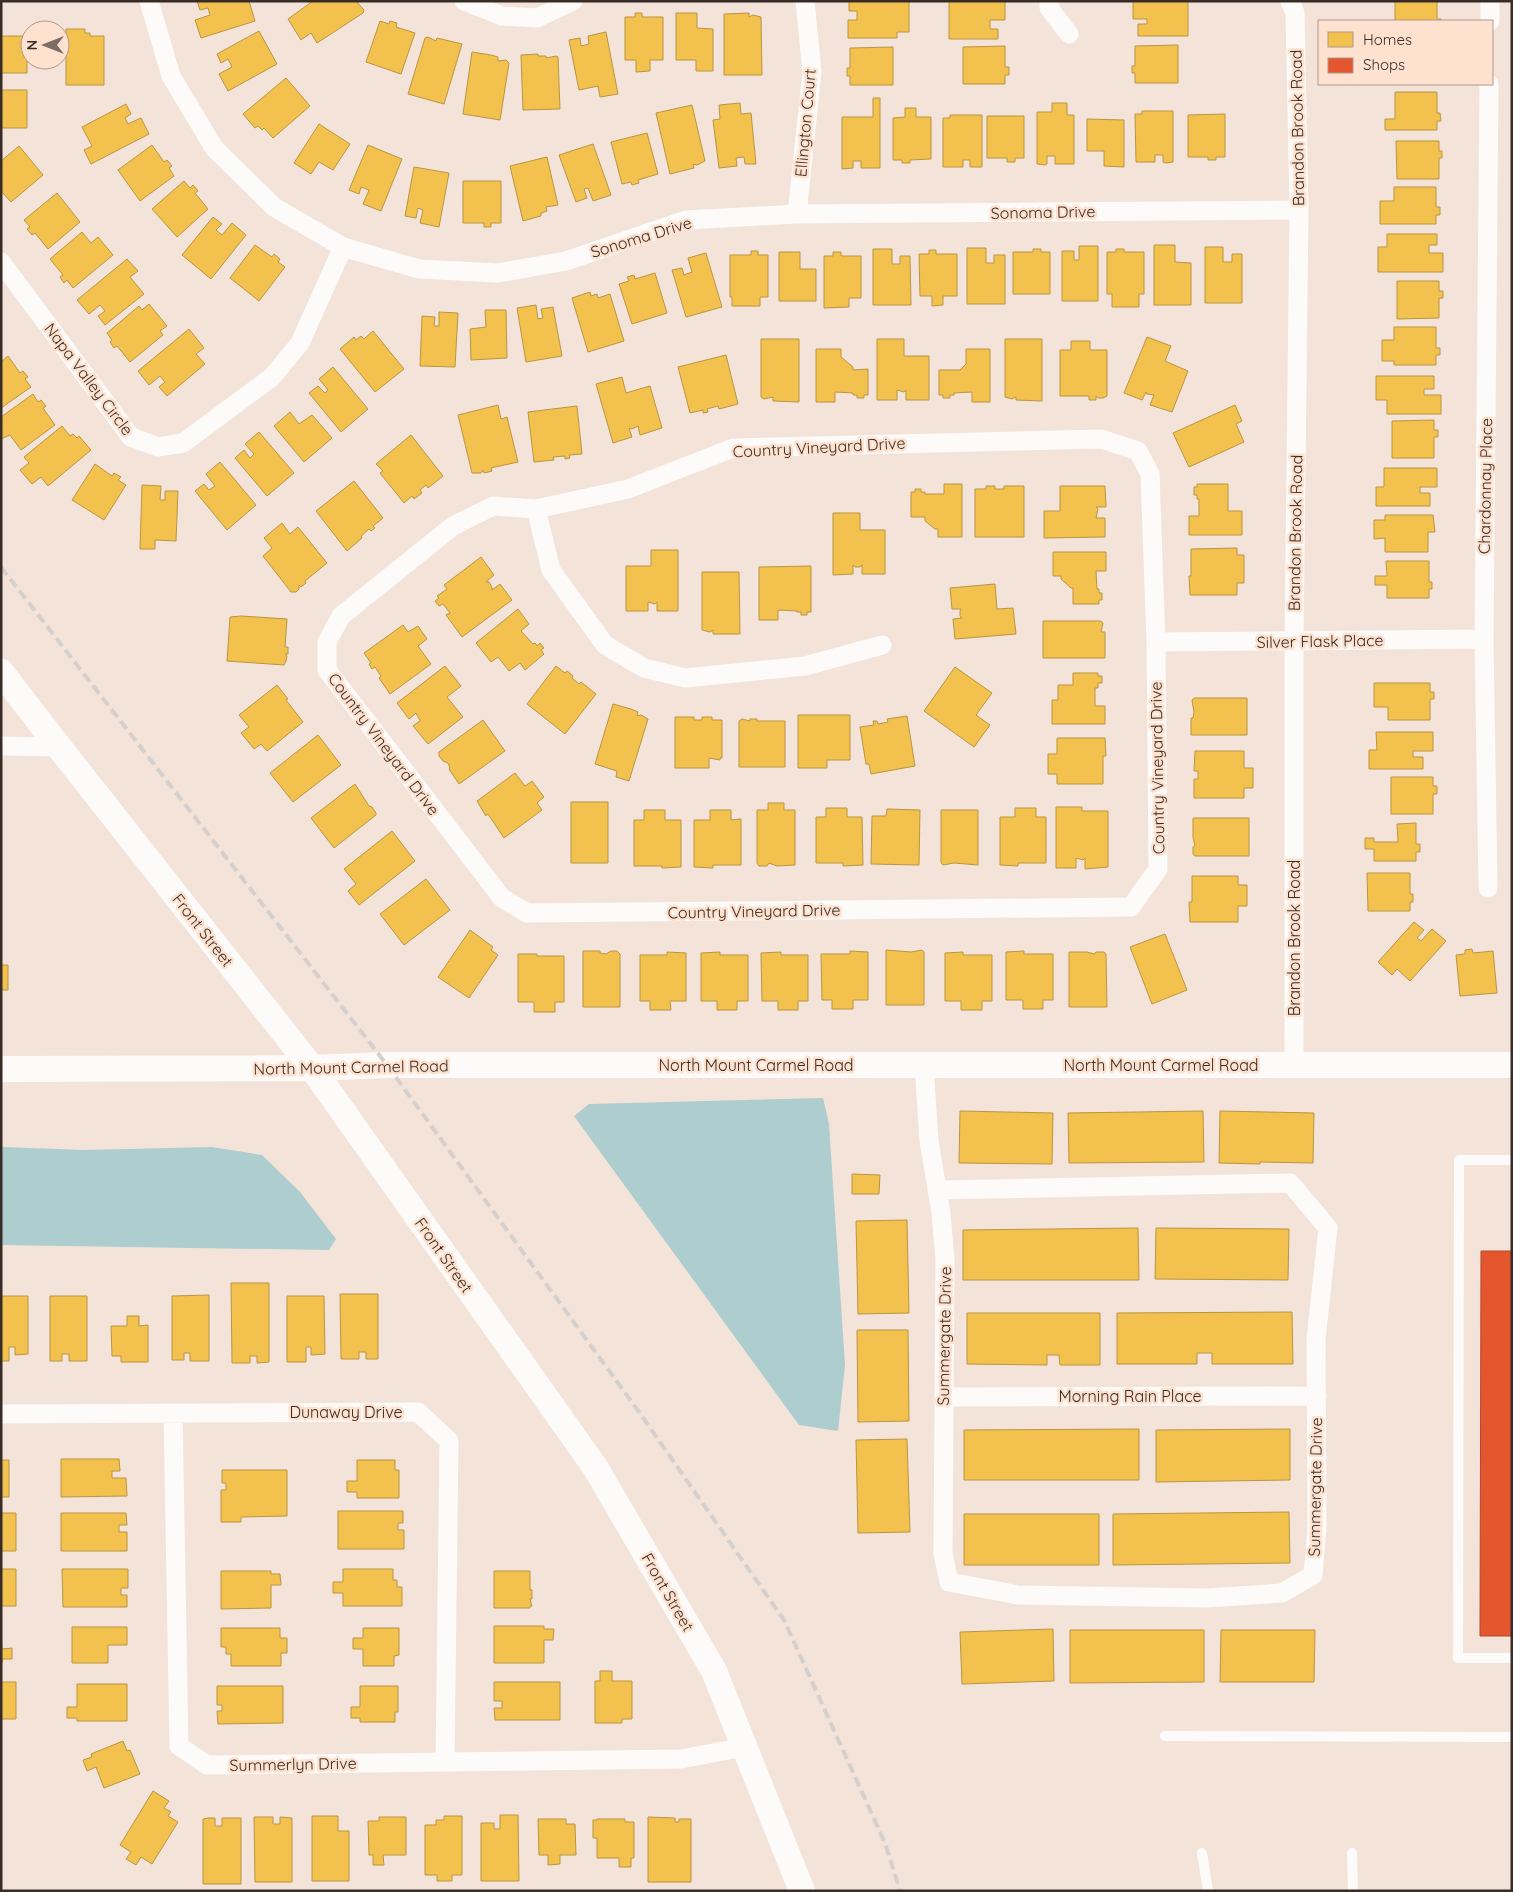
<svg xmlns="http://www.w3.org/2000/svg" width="1513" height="1892" viewBox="0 0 1513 1892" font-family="Quicksand,sans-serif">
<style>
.water{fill:#adcdce}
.homes{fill:#f2c14e;stroke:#ba9542}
.shops{fill:#e4572e;stroke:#b04a2c}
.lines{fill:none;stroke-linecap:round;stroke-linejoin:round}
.lane{stroke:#fdfbf9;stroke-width:10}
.street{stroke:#fdfbf9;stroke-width:19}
.secondary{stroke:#fdfbf9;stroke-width:26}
.rail{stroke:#d5d0cd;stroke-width:4;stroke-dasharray:10 5;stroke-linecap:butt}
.labels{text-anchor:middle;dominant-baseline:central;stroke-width:5;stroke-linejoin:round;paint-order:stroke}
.street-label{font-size:16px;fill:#382d26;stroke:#fee1ce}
</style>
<rect width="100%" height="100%" fill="#f3e3d9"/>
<path class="water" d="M823,1098L829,1124L845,1365L838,1431L799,1425L574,1116L589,1104Z
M1,1147L84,1150L212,1147L262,1155L300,1192L336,1239L329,1250L1,1245Z"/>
<path class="homes" d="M197,1H249L255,21L201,38L195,20L210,15L208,8L200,10Z
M313,1H356L364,10L363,13L317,43L311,33L301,40L288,19Z
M849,1H909V32H897V38H848V20H857V11H849Z
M949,1H1005V20H990V29H998V39H949Z
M1133,1H1188V36H1138V24H1147V19H1133Z
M1395,1H1437V19H1441V21H1395Z
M635,13H642V17H663V60H650V71L636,72V60H625V17H635Z
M676,13H697V28L713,29V71H696V60H676Z
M749,13V17L753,15L761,17L762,75H724V14Z
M380,21L389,24L390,21L397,23L396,27L415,33L401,74L366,62Z
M66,29H85V33H90V36H104V85H66Z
M259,31L277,64L228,91L219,74L232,67L228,59L221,63L217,54Z
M606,32L618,94L600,97L598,86L579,90L569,40L580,38L581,46L589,44L588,36Z
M1,36H27V73H1Z
M428,37L436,41L437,38L462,44L444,104L408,94L425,38Z
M1178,45V83H1135V73H1132V66H1135V46Z
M1005,46V67H1009V75H1005V84H963V47Z
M893,47V85H850V76H847V68H850V48Z
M472,52L491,55L498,57V61L506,60L509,63L500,120L463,114Z
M538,54V56H546V58L556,56L558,57L560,109L523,110L521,55Z
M286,78L310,106L273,138L264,128L262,130L258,126L255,128L243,114Z
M1,90H27V128H1Z
M1395,92H1437V113H1440L1441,121H1437V130H1385V119H1395Z
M873,98H880V168H861V161H853V168L842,169V117H873Z
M740,103L741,114L751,113L756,164H745L744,157L736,158L737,166L719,168L713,120L720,119L719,105Z
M1052,103H1067V115H1074V164H1055V156H1047V164L1045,165L1037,164V112H1052Z
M126,104L131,114L125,118L128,124L141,118L149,134L91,164L84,150L92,146L82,127Z
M692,105L705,161L697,165L693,164L694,168L670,174L656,113Z
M905,108H916V117H931V159L910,160V163H902V160H893V118L905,117Z
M1142,111H1173V162L1165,163L1163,162V155H1155V162H1136L1135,114H1142Z
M1225,114V157H1216V160H1208V157H1188V115Z
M950,115H982V167H970V160H963V167H943V118H950Z
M987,116H1024V158H1015V162H1007V158H987Z
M1087,119L1124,120V167L1104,166V151H1087Z
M319,124L350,144L333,170L319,162L311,174L294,163Z
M647,133L658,174L638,180L639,183L632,185L631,182L622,184L611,142Z
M1396,141H1439V151H1442V158H1439V179H1397Z
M593,144L611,195L593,201L588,188L584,189L587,198L576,202L559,155Z
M152,145L164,162L167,160L172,166L169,168L174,176L140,201L118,170Z
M368,145L402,159L381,211L363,204L369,190L361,187L359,194L349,190Z
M19,146L43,175L11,202L1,191V161Z
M547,157L558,205L546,207L547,211L541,213V216L523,221L510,166Z
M414,167L449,173L439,227L420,223L423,210L418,208L416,218L405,216Z
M184,181L190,188L193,185L198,191L195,193L208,209L177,237L152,209Z
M463,181H501V223H491V227H484V223H463Z
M1394,187H1436V207H1440V215H1436V224H1380V201H1394Z
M57,193L80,222L48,249L35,233L32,235L27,229L30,227L24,220Z
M213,217L222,224L216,230L222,235L232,223L246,235L211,279L182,255Z
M82,232L91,243L98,237L113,255L73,288L67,280L64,283L60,277L63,275L50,259Z
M1387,234H1437V245H1429V253H1443V272H1378V247H1387Z
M255,245L272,257L274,254L280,259L278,262L285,267L259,301L230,278Z
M1154,245H1175V262L1191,263V305H1154Z
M1079,246H1098V301H1062V251H1074V260H1079Z
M1205,247H1223V262H1232V254H1242V303H1205Z
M967,248H986V263H994V255H1005V304H967Z
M873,249H892V264H900V256H910L911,305H873Z
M1033,249H1041V252H1050V294H1013V252H1033Z
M1116,249H1124V252H1144V294H1139V307H1112V294H1107V252H1116Z
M929,250H936V254H957V296H943V305L932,306V296H920L919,254H929Z
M751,251H758V255H768V297H760V306H732V297H730V255H751Z
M779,252H800V269H816V301H779Z
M833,252H841V256H861V298H849V307L824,308V256H833Z
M706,253L722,307L686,317L672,270L682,268L684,275L692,272L688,258Z
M127,259L138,271L130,277L144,294L105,325L98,316L105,311L100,305L89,314L77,300Z
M655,273L667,313L632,324L619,284L629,281L627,277L634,275L635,279Z
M1397,281H1439V291H1443V298H1439V318L1397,319Z
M590,292L591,296L597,294L598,298L610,294L624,341L588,352L572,298Z
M149,304L167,326L160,331L163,335L130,362L117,346L114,348L110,342L112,340L107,333L139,306L142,310Z
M536,305L538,319L543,318L541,309L553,307L562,356L526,362L517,308Z
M485,310H506L507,358L471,360L470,329L486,327Z
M439,312L458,313L455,367L420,366L422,316L435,317L434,326H439Z
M1394,327H1436V348H1440V355H1436V365H1394V361H1382V340H1394Z
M189,329L204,348L196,354L205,364L167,396L159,387L165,382L160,376L149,385L138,371Z
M373,331L404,369L375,392L340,349L354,337L356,340L361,336L364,339Z
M1147,337L1171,346L1165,361L1188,371L1172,412L1150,405L1154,395L1147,394L1146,392L1142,400L1124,393Z
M761,339H799V402L773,401V397L764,399L761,397Z
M877,339H904V356H929V400H906V390L904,392L897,390V400H877Z
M1005,339H1042V401L1016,400V397L1012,399L1005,397Z
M1071,341H1090V350H1107V396L1103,398H1098L1096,396V400H1089V396H1060V350H1071Z
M816,349H841V357L853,367V370L868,369V395H864V398H857V395H853V393L835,392V402H816Z
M966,349H990V402H972V392L954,393V395H950V398H943V395H939V370H960L966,364Z
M726,355L738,404L719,409L718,406L707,409L708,412L703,413V410L690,413L678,367Z
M8,356L20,373L23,371L28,377L25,379L31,387L1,408V362Z
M333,367L368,409L341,432L309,393L318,386L325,393L328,390L319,379Z
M1376,376H1434V389H1424V395H1441V414H1387V400H1376Z
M622,377L626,393L650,386L662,428L640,435L638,426L632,429L629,428L632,437L613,443L596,384Z
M33,394L38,402L41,400L46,406L43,408L55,425L21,450L10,435L1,439V417Z
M498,405L501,419L507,417L518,462L491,468L492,471L484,473L483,470L481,473H472L458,415Z
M1235,405L1242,421L1236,424L1244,442L1189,467L1173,433Z
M577,406L582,454L569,455L570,458L565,459V456L553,457L554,460L534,462L528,412Z
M290,412L299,424L312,415L332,438L304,462L274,426Z
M1434,420V430H1438V437H1434V458H1392V421Z
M62,426L70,436L73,434L77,438L79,436L91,450L48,486L41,477L32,484L20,470L29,463L24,457Z
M259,432L294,473L267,496L235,458L244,450L250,458L254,454L245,444Z
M411,435L443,476L428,488L426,485L420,490L422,493L414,499L412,496L404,503L380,473L383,471L376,464Z
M220,462L256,505L227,530L195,491L204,484L209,490L215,486L206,474Z
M95,464L112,476L114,473L121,477L118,480L126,485L104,520L72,500Z
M1384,468H1437V487H1420V493H1430V506H1376V487H1384Z
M354,481L383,518L373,526L375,528L371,531L369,529L361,536L362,538L347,551L316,511Z
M944,484H962V537H938V529H935L925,521V517H911V492H915V489H921V492H925V494H944Z
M1197,484H1228V511H1242V535H1189V516H1199V499H1197V495H1194V487H1197Z
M142,485L161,486L160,500H165V491H178L176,541L155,540V549H140Z
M986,486H995V489H1004V486H1024V537H975V489H986Z
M1060,486H1105L1106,507H1096L1098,509L1096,518H1105V537L1044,538V511H1060Z
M833,513H860V530H885V574H862V565L860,567H855L853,565V574L833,575Z
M1385,515H1433L1435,532H1428V552H1385V538L1374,539V520H1385Z
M282,523L290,534L298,527L327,563L305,581L306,583L301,587L299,585V589L296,592H291L263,556L272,548L264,538Z
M1237,548V555H1244V583H1237V595H1190L1189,576H1191V549Z
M651,550H678V611H657V602L655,604L648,602V611H626V566H651Z
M1053,552H1106V571H1096L1097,589H1099V593H1102V600H1099V604H1073V588H1071L1061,579V576H1053Z
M481,557L494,575L486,582H489L492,587V590L500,584L512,600L462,637L446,615L450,613L443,604L439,606L435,601L439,598L437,596L447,589L444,585Z
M1386,561H1429V582H1432V589H1429V598H1387V585H1375V576H1387Z
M811,566V612H807V615H801V612H797V611L778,610V620H759V567Z
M702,572H739L740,634H713V630L710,632L702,630Z
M995,584L997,609L1013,608L1016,634L955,639L953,619L962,618L960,616V611L961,609H952L950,588Z
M518,609L529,624L521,631L533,644L535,643L537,646L540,643L544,648L541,650L544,654L525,670L520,663L509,671L498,657L491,662L476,643Z
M241,616L287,619L285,647H288V654H285L287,656L286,661L284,665L227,661L230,617Z
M1043,621H1101L1103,623L1101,632H1105V658H1043Z
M403,625L408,632L418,626L427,639L418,646L431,664L390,694L379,678L381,676L375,667L372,669L369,664L371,663L364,653Z
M445,666L461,686L447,697L463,717L428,744L413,726L421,720L419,719L416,713L409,719L397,703Z
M556,666L565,673L567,671L573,676L572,678L579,684L581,682L596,694L565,734L527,704Z
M955,667L992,693L976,715L990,725L974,747L924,711Z
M1073,673H1098V676H1102V683H1098V688H1095V706H1105V724H1052V700H1058V685H1073Z
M1374,683H1430V692H1434V699H1430V720H1388V707H1374Z
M277,685L288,699L286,700L303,722L267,751L261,744L254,749L241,733L249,727L239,715Z
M1194,698H1247V735H1191V718H1193L1194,712L1192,700Z
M613,704L631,709L638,712L637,716L641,715L648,719L629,781L616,777L617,771L595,764Z
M798,715H850V760H827V768H798Z
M907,716L915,766L871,774L869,764H866L860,727L874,725L873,721H877L878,724L888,722L887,719Z
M675,717H694V720H702V717H712V720H722V758H720V760L709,758V768H675Z
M742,719L750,721V719H757V721H785V767H739V721Z
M483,720L505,751L459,784L449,769L450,768L448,763L443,761L439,756V752Z
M1376,732H1433V751H1413V757H1423V769H1369V750H1377Z
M318,735L341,765L293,802L270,773Z
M1057,738H1105L1106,756H1103V784H1057V774H1048V754H1057Z
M1195,751H1244V768H1253V788H1244V798H1194V779H1198V771H1194Z
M515,773L525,786L532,781L544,797L537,803L542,810L504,838L488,814L486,816L477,801Z
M1391,777H1433V786H1437V794H1433V814H1391Z
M355,784L369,806L372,807L376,813V815L334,848L311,818Z
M571,802H608V863H571Z
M768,803H784V810H795V865L777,866L769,863L767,866H759L757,863V810H768Z
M1056,807H1082V811H1108V867L1085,869V858L1083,860L1076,858V868H1056Z
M826,808H847V817H862L863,865L843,866V863H816V817H826Z
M1015,808H1036V817H1046V863H1018V866L1000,865V817H1015Z
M887,809L920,810L919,865L871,864L872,816H886Z
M644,810H665V820H681V867L662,868V866H634V820H644Z
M710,810H731V820L741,819V865H713V868L694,867V820H710Z
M941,810H978V865L954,863L943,865L941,863Z
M1193,818H1249V856H1195L1193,854V847L1195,845L1193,838Z
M1416,823V844H1420V852H1416V861H1374V849H1365V838H1374V842H1398L1397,824Z
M392,831L415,861L359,905L348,891L356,884L344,869Z
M1367,873H1410V894H1413V902H1410V911H1368Z
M1192,876H1238V885H1247V906H1238V922H1190L1189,902H1192Z
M426,879L450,910L404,945L380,914Z
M1414,922L1424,930L1417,938L1421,941L1432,929L1446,941L1410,981L1397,969L1392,975L1378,962Z
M470,930L493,947L491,950L498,955L469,998L438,977Z
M1165,934L1187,990L1152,1004L1130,947Z
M1472,949L1473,953L1493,951L1497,993L1460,996L1456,955L1465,954V950Z
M886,950L911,952L922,950L924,952V1005H886Z
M583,951H600V953L606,954L611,951H617L620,954V1007H583Z
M850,951L868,952V1000H853V1009H832V1000H822L821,954H850Z
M1024,951V954H1053V1000H1043V1009H1023V1000H1006V952Z
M667,952L686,953V1001H670L671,1010H650V1001H640V955H667Z
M720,952V955H748V1001H737V1010H717V1001H701V953Z
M781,952V955H808V1001H798V1010H778V1001H762L761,953Z
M963,952V955H992V1001H982V1010H961V1001H945V953Z
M1069,952H1087L1094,954L1096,952H1104L1106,954L1107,1007H1069Z
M518,954H537V956H564V1002H555V1012H534V1002H518Z
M1,965H8V990H1Z
M960,1111L1053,1113L1052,1164L959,1163Z
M1203,1111L1204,1162L1069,1163L1068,1113Z
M1220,1111L1314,1113L1313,1163L1260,1162V1164L1219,1163Z
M852,1174L880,1175L879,1194H852Z
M907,1220L909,1313L858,1314L856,1221Z
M1138,1228L1139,1280H963V1230Z
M1156,1228L1289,1229L1288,1280L1155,1279Z
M231,1283H269V1362L257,1363V1356H250V1363H232Z
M340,1294H378V1359H366V1352H359V1359H341Z
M209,1295V1361H190V1353H184V1360H172V1296Z
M1,1296H28V1354L15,1355V1347H9V1361H1Z
M50,1296H87V1361H69V1354H62V1361H50Z
M287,1296H324L325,1354L311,1355V1347H306V1362H287Z
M1292,1312L1293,1364H1212V1353H1197V1364H1117V1313Z
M967,1313H1100V1365H1060L1059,1355H1047V1365L967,1364Z
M127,1316H139V1326L148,1325V1362H121V1356H112L111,1326H127Z
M857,1330H908L909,1421L858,1422Z
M1139,1429V1480H964V1430Z
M1290,1429V1480L1156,1482V1430Z
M907,1439L910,1532L858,1533L856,1440Z
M61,1459H119L120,1471H112V1478H126L127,1496L61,1497Z
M1,1460H9V1497H1Z
M357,1460H395V1470H399V1498H357V1492H347V1481H357Z
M222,1470H287V1516L241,1517V1522H221V1490H226V1483H222Z
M338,1511H403V1523H398V1530H404V1549H338Z
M1289,1512L1290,1563L1113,1565V1514Z
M1,1513H16V1551H1Z
M61,1513H126L127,1525H119V1532H127V1551H61Z
M964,1514H1099V1565H964Z
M1,1569H16V1606H1Z
M62,1569H128V1588H121V1595H127V1607H63Z
M343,1569H393V1580H397V1587H402V1606H343V1593H333V1582H343Z
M221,1571H271V1574H280L281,1585H271V1608L221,1609Z
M494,1571H530V1590H532V1599H530L532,1606H530V1608H494Z
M1,1625L2,1649L12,1648V1659H2V1663Z
M494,1626H544V1629H554L553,1640H544V1663H494Z
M72,1627H127V1645H108V1663H72Z
M221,1628H280V1638H287V1653H281V1666H231V1654H226V1647H221Z
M363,1628H399V1655L394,1656V1666H363V1649H353V1638H363Z
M1053,1629L1054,1681L962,1684L960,1632Z
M1070,1630H1204V1682L1070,1683Z
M1221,1630H1315L1314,1682H1220Z
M600,1671H612V1681H632V1719H622V1723H595V1681H600Z
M1,1682H16V1719H1Z
M494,1682H560V1720H495L494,1708H502V1701H494Z
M77,1684H127V1721H77V1718H67V1707H77Z
M217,1686H283V1723L218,1724L217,1711H222V1705H217Z
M360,1686H398V1712H395V1722H360V1718H351V1707H360Z
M123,1741L127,1751L130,1750L140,1774L104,1788L96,1767L87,1771L83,1760L92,1757L91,1754Z
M153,1791L169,1801L164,1808L171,1812L168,1816L178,1822L152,1864L141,1857L136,1865L126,1859L131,1852L120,1845Z
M500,1815H518L519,1881H481V1823H494V1829H500Z
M312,1816H338V1831H349V1881H312Z
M444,1816H462V1875H452V1881H437V1875H425V1825H436V1820H444Z
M254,1817H273V1824H280V1817L292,1818V1882H255Z
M379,1817H406V1855H383L384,1865H373V1855H369L368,1821H379Z
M648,1817L675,1818V1822H679V1819H691V1882H648Z
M208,1818H215V1826H222V1818H241V1884H203V1819Z
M538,1819H566V1824H575L576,1855H560V1864L548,1865V1855H539Z
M597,1819H625V1822H634V1858H631V1867H619V1858H597V1838H593V1820H597Z"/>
<path class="shops" d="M1481,1251H1512V1636H1480Z"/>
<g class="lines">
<path class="lane" d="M1512,1160H1459L1458,1658H1512
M1165,1736L1512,1737
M1202,1853L1208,1891
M1352,1853L1353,1891"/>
<path class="street" d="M149,1L171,76L214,148L274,207L343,247L419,269L498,273L566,261L686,220L797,214L1299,210
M464,1L502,16L537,18L573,1
M1049,1V8L1069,34
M1290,1L1295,13L1299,210L1294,641V1065
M1490,21V1
M797,214L812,72L805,1
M1,262L131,437L158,447L183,443L272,377L300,343L343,247
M1101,439L1138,451L1150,474L1156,642L1158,869L1131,907L527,913L502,898L327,670V642L341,616L453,526L493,506L536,509L628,489L733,448Z
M536,509L551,570L605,645L644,668L685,678L805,666L882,645
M1156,642L1484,639
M1,746L59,747
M1488,888L1484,639L1489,84
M924,1065L929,1141L941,1213L945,1260L943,1554L949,1582L1018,1595L1207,1598L1282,1593L1313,1575L1317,1528L1316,1339L1328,1228L1290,1183L937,1190
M944,1397L1317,1396
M173,1413L179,1746L207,1765L681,1759L744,1747
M1,1414L418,1412L449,1441L445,1762"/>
<path class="secondary" d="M1,672L59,747L312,1068L595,1467L714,1671L802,1891
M1,1069L312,1068L387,1065H1512"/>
<path class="rail" d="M1,567L387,1065L639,1412L784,1620L885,1843L900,1891"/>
</g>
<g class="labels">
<g class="street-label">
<text transform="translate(805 123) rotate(-85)">Ellington Court</text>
<text transform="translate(1297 128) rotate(-91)">Brandon Brook Road</text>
<text transform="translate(1043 212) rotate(-1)">Sonoma Drive</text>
<text transform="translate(641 237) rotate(-17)">Sonoma Drive</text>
<text transform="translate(89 379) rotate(53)">Napa Valley Circle</text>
<text transform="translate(819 447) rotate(-3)">Country Vineyard Drive</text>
<text transform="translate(1485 486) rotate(-89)">Chardonnay Place</text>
<text transform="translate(1295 533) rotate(-89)">Brandon Brook Road</text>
<text transform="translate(1320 641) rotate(-1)">Silver Flask Place</text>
<text transform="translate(384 744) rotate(53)">Country Vineyard Drive</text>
<text transform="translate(1157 768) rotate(-91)">Country Vineyard Drive</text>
<text transform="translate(754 911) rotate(-1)">Country Vineyard Drive</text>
<text transform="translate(203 930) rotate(52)">Front Street</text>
<text transform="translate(1294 938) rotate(-90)">Brandon Brook Road</text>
<text x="756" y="1065">North Mount Carmel Road</text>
<text x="1161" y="1065">North Mount Carmel Road</text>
<text transform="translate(351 1067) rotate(-1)">North Mount Carmel Road</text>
<text transform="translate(444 1255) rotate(55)">Front Street</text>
<text transform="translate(944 1336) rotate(-89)">Summergate Drive</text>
<text x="1130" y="1396">Morning Rain Place</text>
<text x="346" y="1412">Dunaway Drive</text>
<text transform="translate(1315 1487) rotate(-89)">Summergate Drive</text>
<text transform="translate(668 1592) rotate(60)">Front Street</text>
<text transform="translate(293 1764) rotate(-1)">Summerlyn Drive</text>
</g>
</g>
<rect width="1513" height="1892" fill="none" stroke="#382d26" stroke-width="5"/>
<rect x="1318" y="20" width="175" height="65" fill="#fee1ce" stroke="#af998b"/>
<rect x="1328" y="32" width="25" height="15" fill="#f2c14e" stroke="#af998b"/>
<text x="1363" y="45" font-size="15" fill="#382d26">Homes</text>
<rect x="1328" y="58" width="25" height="15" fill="#e4572e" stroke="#af998b"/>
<text x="1363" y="70" font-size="15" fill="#382d26">Shops</text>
<g transform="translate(45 45) rotate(270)"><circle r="24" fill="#fee1ce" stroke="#af998b"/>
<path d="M0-4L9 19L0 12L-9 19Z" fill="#796d65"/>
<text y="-8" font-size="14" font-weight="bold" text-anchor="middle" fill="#382d26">N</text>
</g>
</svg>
